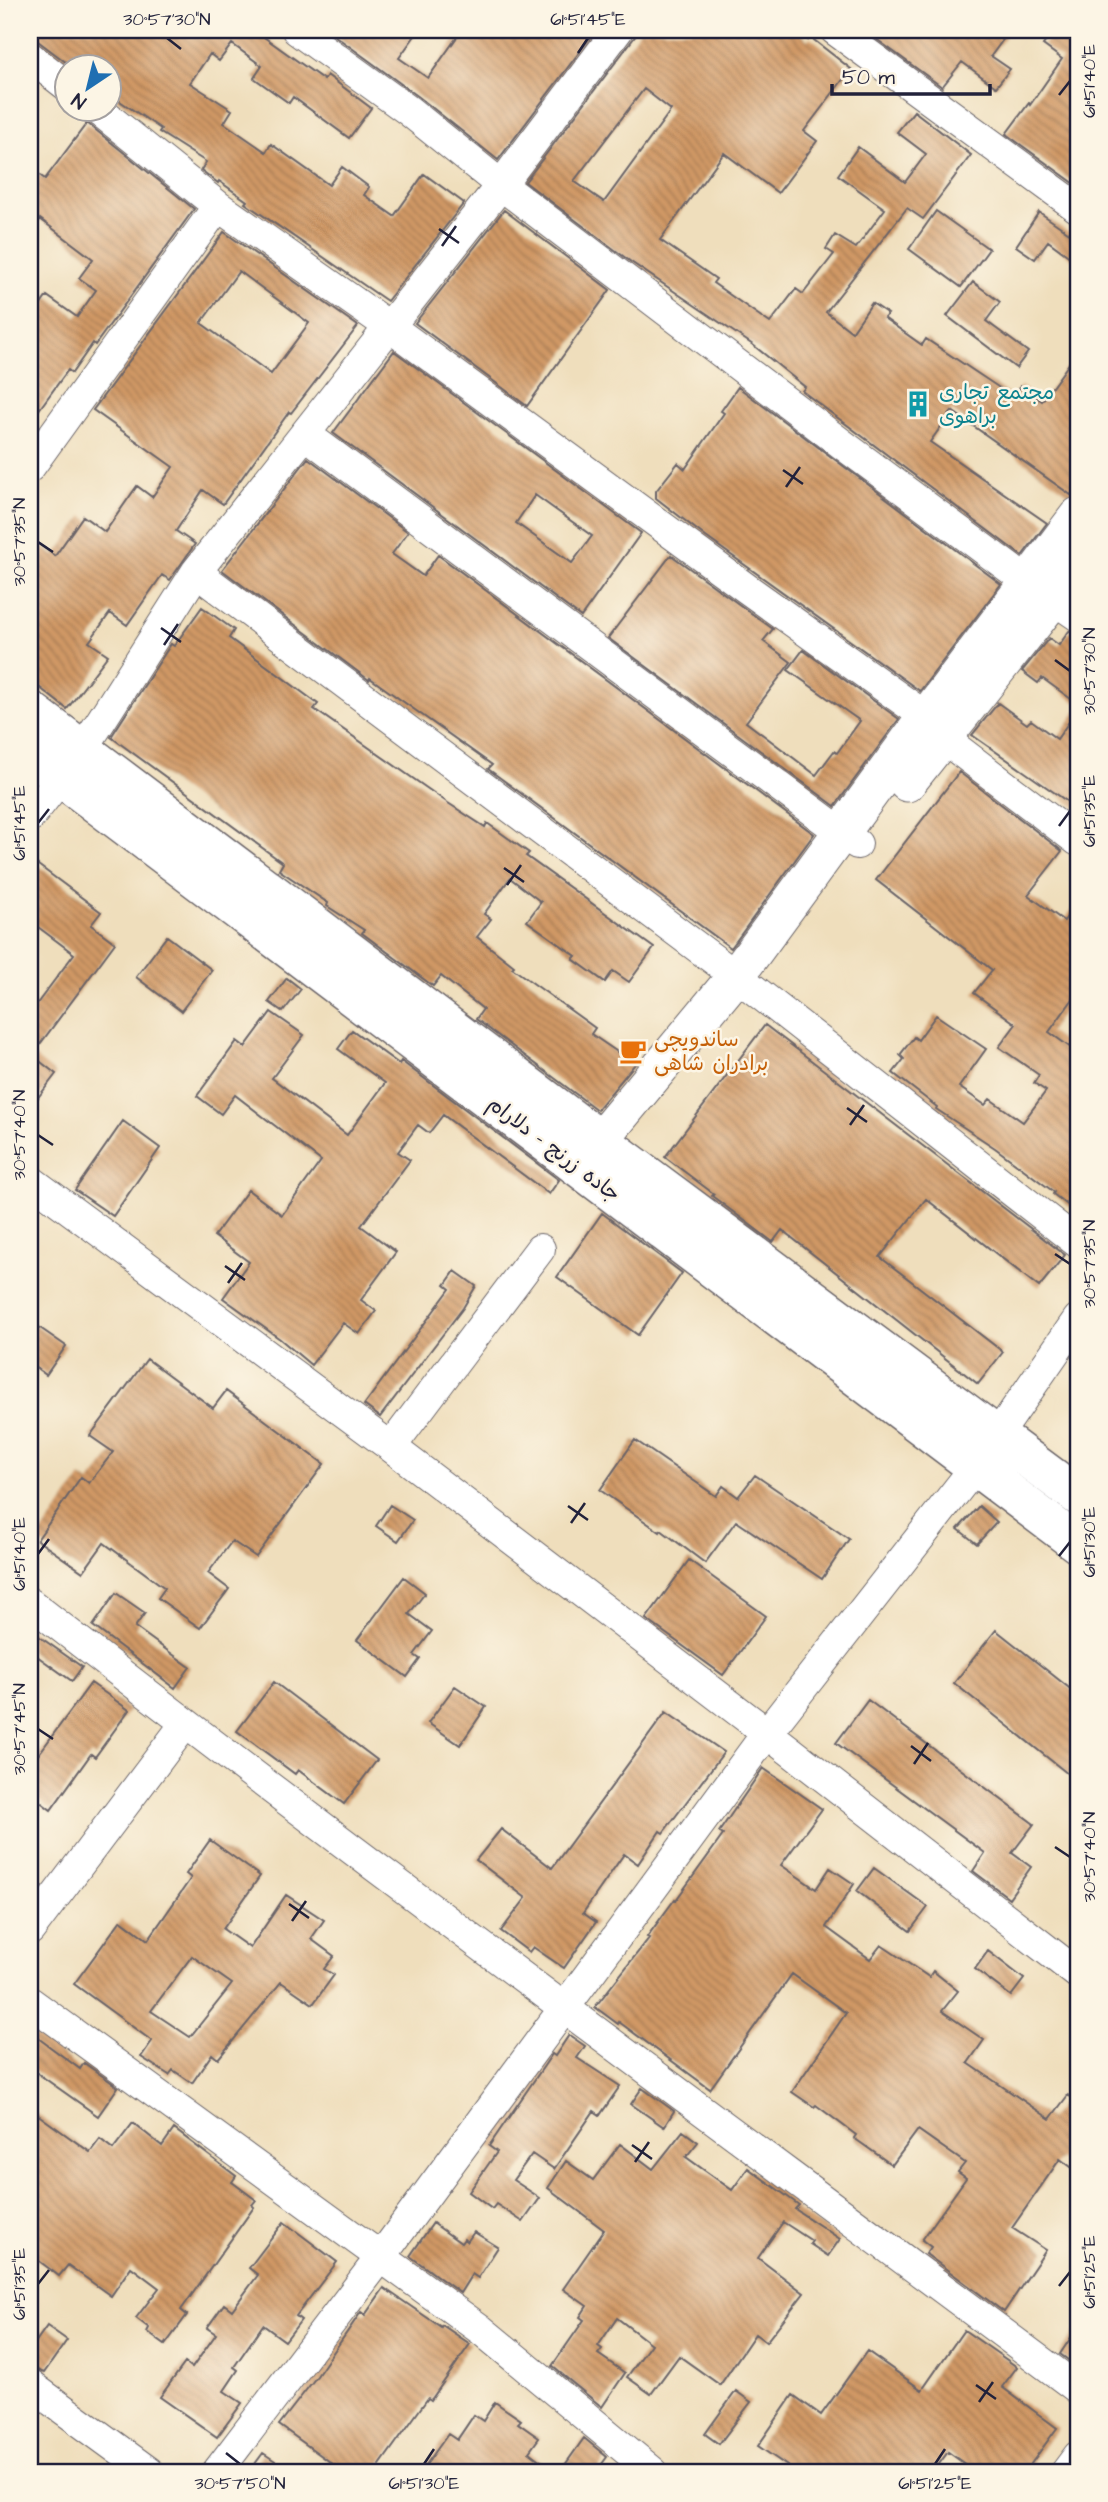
<svg xmlns="http://www.w3.org/2000/svg" width="1108" height="2502" viewBox="0 0 1108 2502" font-family="'Architects Daughter','Playpen Sans Arabic',sans-serif">
<style>
.building{fill:url(#building-back-hatch);fill-rule:evenodd}
.lines{fill:none;stroke-linecap:round;stroke-linejoin:round}
.minor-casing{stroke:#6a6468;stroke-width:32}
.major-casing{stroke:#6a6468;stroke-width:39}
.highway-casing{stroke:#6a6468;stroke-width:41}
.minor{stroke:#fff;stroke-width:30}
.major{stroke:#fff;stroke-width:37}
.highway{stroke:#fff;stroke-width:38}
.ticks{fill:none;stroke:#22223b;stroke-width:2.5}
.labels{text-anchor:middle;dominant-baseline:central;stroke-width:5;stroke-linejoin:round;paint-order:stroke}
.culture-label{font-size:21px;fill:#0d838f;stroke:#fcf5e5;text-anchor:start}
.food-label{font-size:21px;fill:#c56008;stroke:#fcf5e5;text-anchor:start}
.street-label{font-size:21px;fill:#22223b;stroke:#fcf5e5}
.neatline{fill:none;stroke:#22223b;stroke-width:2.5}
.ticks-label{font-size:18px;text-anchor:middle;fill:#22223b}
</style>
<defs>
<pattern id="building-back-hatch" width="6" height="6" patternUnits="userSpaceOnUse" patternTransform="scale(1.75)"><rect width="6" height="6" fill="#d09865"/><path d="M-1 5l2 2M0 0l6 6M5-1l2 2" fill="none" stroke="#a87c54"/></pattern>
</defs>
<rect width="100%" height="100%" fill="#fcf5e5"/>
<filter id="ink" filterUnits="userSpaceOnUse"><feTurbulence type="fractalNoise" baseFrequency=".0143" numOctaves="2"/><feDisplacementMap in="SourceGraphic" scale="14" xChannelSelector="R" yChannelSelector="G"/><feConvolveMatrix kernelMatrix="1 2 1 2 8 2 1 2 1" color-interpolation-filters="sRGB"/></filter>
<filter id="wash" filterUnits="userSpaceOnUse"><feTurbulence type="fractalNoise" baseFrequency=".00686" numOctaves="4" result="noise"/><feDisplacementMap in="SourceGraphic" scale="28" xChannelSelector="R" yChannelSelector="G"/><feGaussianBlur stdDeviation="1.57" result="paint"/><feColorMatrix in="noise" values="0 0 0 0 0 0 0 0 0 0 0 0 0 0 0 0 0 1.4 0 .05"/><feComposite in="paint" operator="in"/></filter>
<g filter="url(#wash)">
<rect width="100%" height="100%" fill="#efdebc"/>
<g id="blocks">
<path class="building" d="M30,30H254L324,80L327,75L371,108L349,138L293,97L289,103L254,78L262,66L232,44L219,61L210,54L190,83L232,110L224,123L266,152L271,144L329,185L342,167L369,187L364,195L394,216L424,174L464,203L387,301L245,203L247,201L219,181L218,183L201,170L206,162L159,132L161,129L108,93V66H71L30,35Z
M327,30H419L399,58L428,78L462,30H596L498,160L419,97Z
M640,30H795L808,40L810,37L851,69L804,131L817,141L778,193L724,153L660,240L716,279L713,283L770,323L796,289L803,294L834,254L826,249L835,235L856,248L885,209L838,175L858,147L905,182L926,154L897,132L914,111L971,155L923,219L907,208L826,312L852,332L872,303L888,314L884,318L922,345L926,339L1013,397L1021,386L1042,401L1078,351V485L1071,495L952,411L930,442L1047,523L1022,556L802,391L805,387L753,345L631,262L525,182ZM644,89L671,110L604,202L574,181Z
M864,30H1010L991,56L1010,69L996,87L962,62L942,87Z
M1055,30H1078V186L1006,134L1029,103L1030,105L1062,59L1043,45Z
M87,123L194,209L95,345L93,343L72,373L68,370L30,422V320L47,296L77,317L96,290L79,278L93,259L40,219L30,234V168L45,179Z
M504,210L610,290L527,406L415,323Z
M936,211L989,249L961,287L909,249Z
M1039,212L1078,239V263L1048,241L1035,259L1016,246Z
M224,232L358,326L291,413L289,412L223,504L203,490L176,531L195,544L170,580L162,575L127,625L110,613L89,642L108,655L67,709L30,680V538L55,556L83,516L105,532L137,486L152,497L173,467L93,410ZM239,271L309,323L271,374L201,323Z
M973,282L1000,302L986,321L1028,352L1016,368L947,316Z
M394,351L641,533L581,617L333,433ZM535,495L592,536L572,563L516,523Z
M738,387L1001,584L920,691L706,537L656,498V491L678,463L685,469L724,413L721,411Z
M308,458L408,532L392,554L423,576L438,555L814,834L731,948L488,769L492,765L370,678L369,680L222,570Z
M671,555L773,629L763,641L791,662L746,722L816,775L834,751L837,753L860,721L788,670L803,650L899,719L835,806L608,638Z
M202,607L234,630L229,638L318,704L314,709L448,803L485,827L487,823L529,853L526,856L654,948L629,982L613,971L605,982L573,959L576,956L527,921L541,902L510,878L484,914L491,919L477,937L514,966L512,968L595,1028L591,1034L635,1064L597,1110L476,1019L483,1009L441,976L433,986L362,933L364,930L327,906L328,903L279,870L283,863L111,737L171,644L174,646Z
M1069,631L1078,633V704L1042,678L1038,683L1022,671L1049,638L1059,645Z
M998,703L1027,724L1031,720L1057,739L1078,709V809L972,735Z
M959,772L1062,851L1028,895L1064,921L1078,901V992L1049,1032L1078,1053V1213L1053,1194L1054,1192L995,1148L936,1109L937,1107L893,1073L904,1059L900,1055L914,1037L918,1040L936,1015L986,1049L959,1087L985,1105L990,1099L1023,1122L1046,1091L1034,1083L1039,1075L999,1047L1016,1024L974,993L992,970L876,880Z
M30,859L101,912L91,925L115,943L32,1055L56,1074L30,1108V1013L74,954L30,921Z
M167,936L212,970L181,1011L136,977Z
M287,978L301,989L283,1012L269,1002Z
M271,1012L304,1035L272,1078L347,1135L385,1083L338,1049L352,1030L399,1064L401,1061L559,1180L549,1194L443,1115L429,1133L418,1125L398,1152L410,1160L361,1226L396,1252L361,1300L376,1311L359,1334L343,1323L311,1365L280,1339L223,1298L249,1262L214,1236L248,1190L282,1215L321,1161L235,1095L221,1114L197,1096L237,1041L245,1047Z
M765,1025L1065,1255L1039,1287L926,1199L880,1257L1003,1352L978,1384L782,1230L773,1242L712,1196L714,1194L665,1157Z
M123,1121L160,1148L113,1216L75,1190Z
M602,1213L682,1273L638,1335L557,1277Z
M455,1271L476,1286L463,1308L380,1417L364,1405L450,1289L445,1285Z
M30,1321L66,1346L46,1375L30,1363Z
M147,1359L213,1408L226,1391L324,1464L256,1557L232,1541L208,1573L229,1589L200,1628L158,1598L165,1588L104,1543L83,1572L37,1540L81,1477L89,1483L113,1452L90,1436Z
M635,1440L716,1496L723,1486L738,1497L755,1475L849,1539L822,1579L736,1521L705,1563L661,1530L660,1532L600,1490Z
M390,1505L413,1520L398,1541L376,1526Z
M979,1506L997,1522L977,1544L958,1529Z
M689,1560L766,1616L723,1675L646,1619Z
M404,1577L425,1593L409,1614L432,1631L414,1655L420,1659L407,1677L357,1640Z
M116,1593L145,1613L135,1627L190,1667L175,1688L93,1626Z
M30,1630L82,1667L72,1681L30,1651Z
M996,1630L1078,1695V1782L954,1683Z
M274,1682L377,1760L344,1804L298,1770L295,1774L237,1731Z
M91,1683L129,1710L95,1757L91,1754L51,1810L30,1794V1766Z
M455,1686L486,1707L460,1745L428,1723Z
M868,1700L1034,1824L1012,1853L1031,1867L1009,1898L973,1871L985,1853L836,1743Z
M666,1712L724,1752L663,1833L660,1831L638,1864L624,1854L583,1913L596,1922L564,1968L533,1947L529,1952L501,1931L526,1898L476,1860L501,1829L552,1868Z
M763,1768L822,1809L781,1865L816,1889L830,1868L854,1884L826,1927L870,1959L881,1945L929,1977L933,1971L958,1991L942,2011L984,2040L968,2063L1050,2119L1068,2095L1078,2102V2172L1060,2159L1012,2228L1046,2250L1004,2312L926,2254L931,2247L922,2240L966,2178L958,2172L965,2163L918,2130L892,2165L854,2138L856,2135L816,2105L814,2107L792,2092L846,2013L792,1974L710,2089L619,2022L618,2024L595,2007L649,1938L647,1937L675,1899L676,1900L723,1835L719,1832Z
M210,1840L260,1876L223,1929L250,1948L286,1895L324,1920L311,1939L334,1956L324,1969L334,1975L313,2004L281,1982L218,2059L212,2054L192,2083L173,2070L169,2075L141,2057L152,2041L74,1984L121,1920L148,1940L191,1878L186,1874ZM192,1956L232,1984L190,2037L151,2011Z
M874,1868L928,1907L910,1931L857,1891Z
M988,1951L1024,1979L1011,1996L975,1969Z
M30,2032L80,2069L84,2063L118,2087L98,2116L30,2068Z
M569,2035L585,2046L577,2058L620,2086L600,2115L594,2111L554,2169L532,2154L513,2180L540,2198L523,2222L496,2204L492,2209L469,2192L497,2152L489,2146L546,2063L552,2054L555,2056Z
M642,2088L674,2111L664,2127L631,2104Z
M30,2109L90,2152L100,2139L113,2149L133,2123L162,2146L174,2129L236,2176L232,2182L256,2200L252,2205L254,2207L181,2310L187,2315L165,2345L147,2332L149,2328L136,2318L159,2288L131,2267L111,2296L68,2265L59,2276L30,2254Z
M683,2131L698,2142L686,2157L732,2190L748,2168L799,2205L795,2209L840,2239L828,2256L810,2244L812,2241L783,2222L758,2258L804,2293L766,2342L755,2334L720,2385L679,2356L651,2394L627,2377L651,2344L617,2318L598,2346L602,2349L598,2354L625,2373L602,2407L552,2366L584,2320L580,2317L587,2306L563,2289L604,2230L548,2188L566,2161L593,2180L620,2144L653,2169Z
M284,2222L337,2262L296,2316L301,2320L285,2341L263,2325L234,2367L238,2370L224,2391L242,2403L217,2437L160,2397L185,2363L192,2368L216,2334L207,2328L224,2304L232,2310L258,2275L249,2268Z
M433,2223L461,2243L464,2239L467,2242L474,2232L498,2247L478,2278L472,2274L460,2293L410,2256Z
M384,2288L441,2327L442,2325L470,2344L431,2400L428,2398L375,2472H344L279,2425L317,2376L361,2312L365,2315Z
M47,2326L67,2340L44,2373L30,2367V2350Z
M1078,2327V2367L1060,2354Z
M964,2330L1017,2367L1002,2387L1057,2428L1025,2472H976L948,2452L933,2472H796L758,2446L793,2395L821,2415L867,2351L922,2390Z
M736,2391L751,2402L719,2444L705,2434Z
M495,2402L521,2420L518,2423L539,2438L529,2452L555,2472H421L448,2434L457,2440L474,2415L483,2421Z
M584,2438L607,2457L596,2472H560Z
M263,2453L292,2472H249Z"/>
</g>
</g>
<g filter="url(#ink)">
<use href="#blocks" fill-opacity="0" stroke="#6a6468" stroke-width="2"/>
<g class="lines">
<g class="minor-casing">
<path id="minor" d="M297,30L409,111L501,185L842,444L1028,582L1078,616
M835,30L1078,208
M30,57L66,85
M96,108L218,206L390,327L746,588L915,709L943,738L1078,841
M305,434L857,844
M30,467L218,206
M196,572L752,988L1078,1243
M30,817L83,749L196,572L501,185L618,30
M30,1180L391,1447L767,1733L1078,1974
M391,1447L540,1249
M30,1603C374,1871 728,2128 1078,2389
M30,1930L185,1724
M30,2002L480,2329L653,2472
M30,2385L149,2472
M217,2472L380,2258L767,1733L976,1466L1078,1319
M1066,2472L1078,2456"/>
</g>
<g class="major-casing">
<path id="major" d="M907,783L1054,598L1078,563
M582,1166L600,1140L736,976L924,720L1078,516"/>
</g>
<g class="highway-casing">
<path id="highway" d="M30,710L620,1155L1078,1496
M30,754L1078,1544"/>
</g>
<use href="#minor" class="minor"/>
<use href="#major" class="major"/>
<use href="#highway" class="highway"/>
</g>
</g>
<path class="ticks" d="M167,38L181,49M578,53L588,38M1059,95L1070,81M439,229L459,243M442,246L456,226M783,470L803,484M786,487L800,467M38,542L53,552M161,628L181,642M164,645L178,624M1055,660L1070,671M38,823L49,809M1059,826L1070,811M504,868L524,882M507,885L521,865M847,1108L867,1122M850,1125L864,1105M38,1135L53,1145M1055,1254L1070,1264M225,1266L245,1280M228,1283L242,1263M568,1506L588,1520M571,1523L585,1503M38,1554L49,1539M1059,1556L1070,1542M38,1729L53,1739M911,1746L931,1761M914,1764L928,1743M1055,1847L1070,1857M289,1904L309,1918M292,1921L306,1901M632,2145L652,2159M635,2162L649,2142M38,2284L49,2270M1059,2286L1070,2272M976,2385L996,2399M979,2402L993,2382M226,2453L240,2464M424,2464L434,2449M935,2464L945,2449"/>
<defs>
<g id="building-bare" transform="scale(2.1)"><path d="M-4-6H4V6H1V3H-1V6H-4ZM-2.5-4.3h1.7v1.8h-1.7ZM.8-4.3h1.7v1.8H.8ZM-2.5-1h1.7V.8h-1.7ZM.8-1h1.7V.8H.8Z" fill="#0f9aa8" stroke="#fcf5e5" stroke-width="2.5" paint-order="stroke"/></g>
<g id="cafe-bare" transform="scale(2.1)"><path d="M-5.5-4.5H6V0H3Q3 3.5 0 3.5H-2.5Q-5.5 3.5-5.5 0ZM3-3.2v2h1.7v-2ZM-6 4.5H4V6H-6Z" fill="#e8710a" stroke="#fcf5e5" stroke-width="2.5" paint-order="stroke"/></g>
</defs>
<g fill-rule="evenodd">
<use href="#building-bare" x="918" y="404"/>
<use href="#cafe-bare" x="633" y="1051"/>
</g>
<g class="labels">
<g class="culture-label">
<text x="939" y="392">مجتمع تجاری<tspan x="939" dy="24">براهوی</tspan></text>
</g>
<g class="food-label">
<text x="654" y="1039">ساندویچی<tspan x="654" dy="24">برادران شاهی</tspan></text>
</g>
<g class="street-label">
<text transform="translate(554 1149) rotate(37)">جاده زرنج - دلارام</text>
</g>
</g>
<rect width="1108" height="2502" fill="none" stroke="#fcf5e5" stroke-width="77"/>
<g transform="translate(88 88) rotate(215)"><circle r="33" fill="#fcf5e5" stroke="#a5a1a1" stroke-width="2"/>
<path d="M0-5L12 26L0 18L-12 26Z" fill="#1f6fb2"/>
<text y="-10" font-size="19" font-weight="bold" text-anchor="middle" fill="#22223b">N</text>
</g>
<path d="M832 84v10h158v-10" fill="none" stroke="#22223b" stroke-width="3.5"/>
<text x="842" y="84" font-size="21" fill="#22223b" stroke="#fcf5e5" stroke-width="5" paint-order="stroke">50 m</text>
<rect x="38" y="38" width="1032" height="2426" class="neatline"/>
<g class="ticks-label">
<text x="167" y="25">30°57'30"N</text>
<text x="588" y="25">61°51'45"E</text>
<text transform="translate(1089 81) rotate(-90)" y="6">61°51'40"E</text>
<text transform="translate(19 542) rotate(-90)" y="6">30°57'35"N</text>
<text transform="translate(1089 671) rotate(-90)" y="6">30°57'30"N</text>
<text transform="translate(1089 811) rotate(-90)" y="6">61°51'35"E</text>
<text transform="translate(19 823) rotate(-90)" y="6">61°51'45"E</text>
<text transform="translate(19 1135) rotate(-90)" y="6">30°57'40"N</text>
<text transform="translate(1089 1264) rotate(-90)" y="6">30°57'35"N</text>
<text transform="translate(1089 1542) rotate(-90)" y="6">61°51'30"E</text>
<text transform="translate(19 1554) rotate(-90)" y="6">61°51'40"E</text>
<text transform="translate(19 1729) rotate(-90)" y="6">30°57'45"N</text>
<text transform="translate(1089 1857) rotate(-90)" y="6">30°57'40"N</text>
<text transform="translate(1089 2272) rotate(-90)" y="6">61°51'25"E</text>
<text transform="translate(19 2284) rotate(-90)" y="6">61°51'35"E</text>
<text x="240" y="2489">30°57'50"N</text>
<text x="424" y="2489">61°51'30"E</text>
<text x="935" y="2489">61°51'25"E</text>
</g>
</svg>
